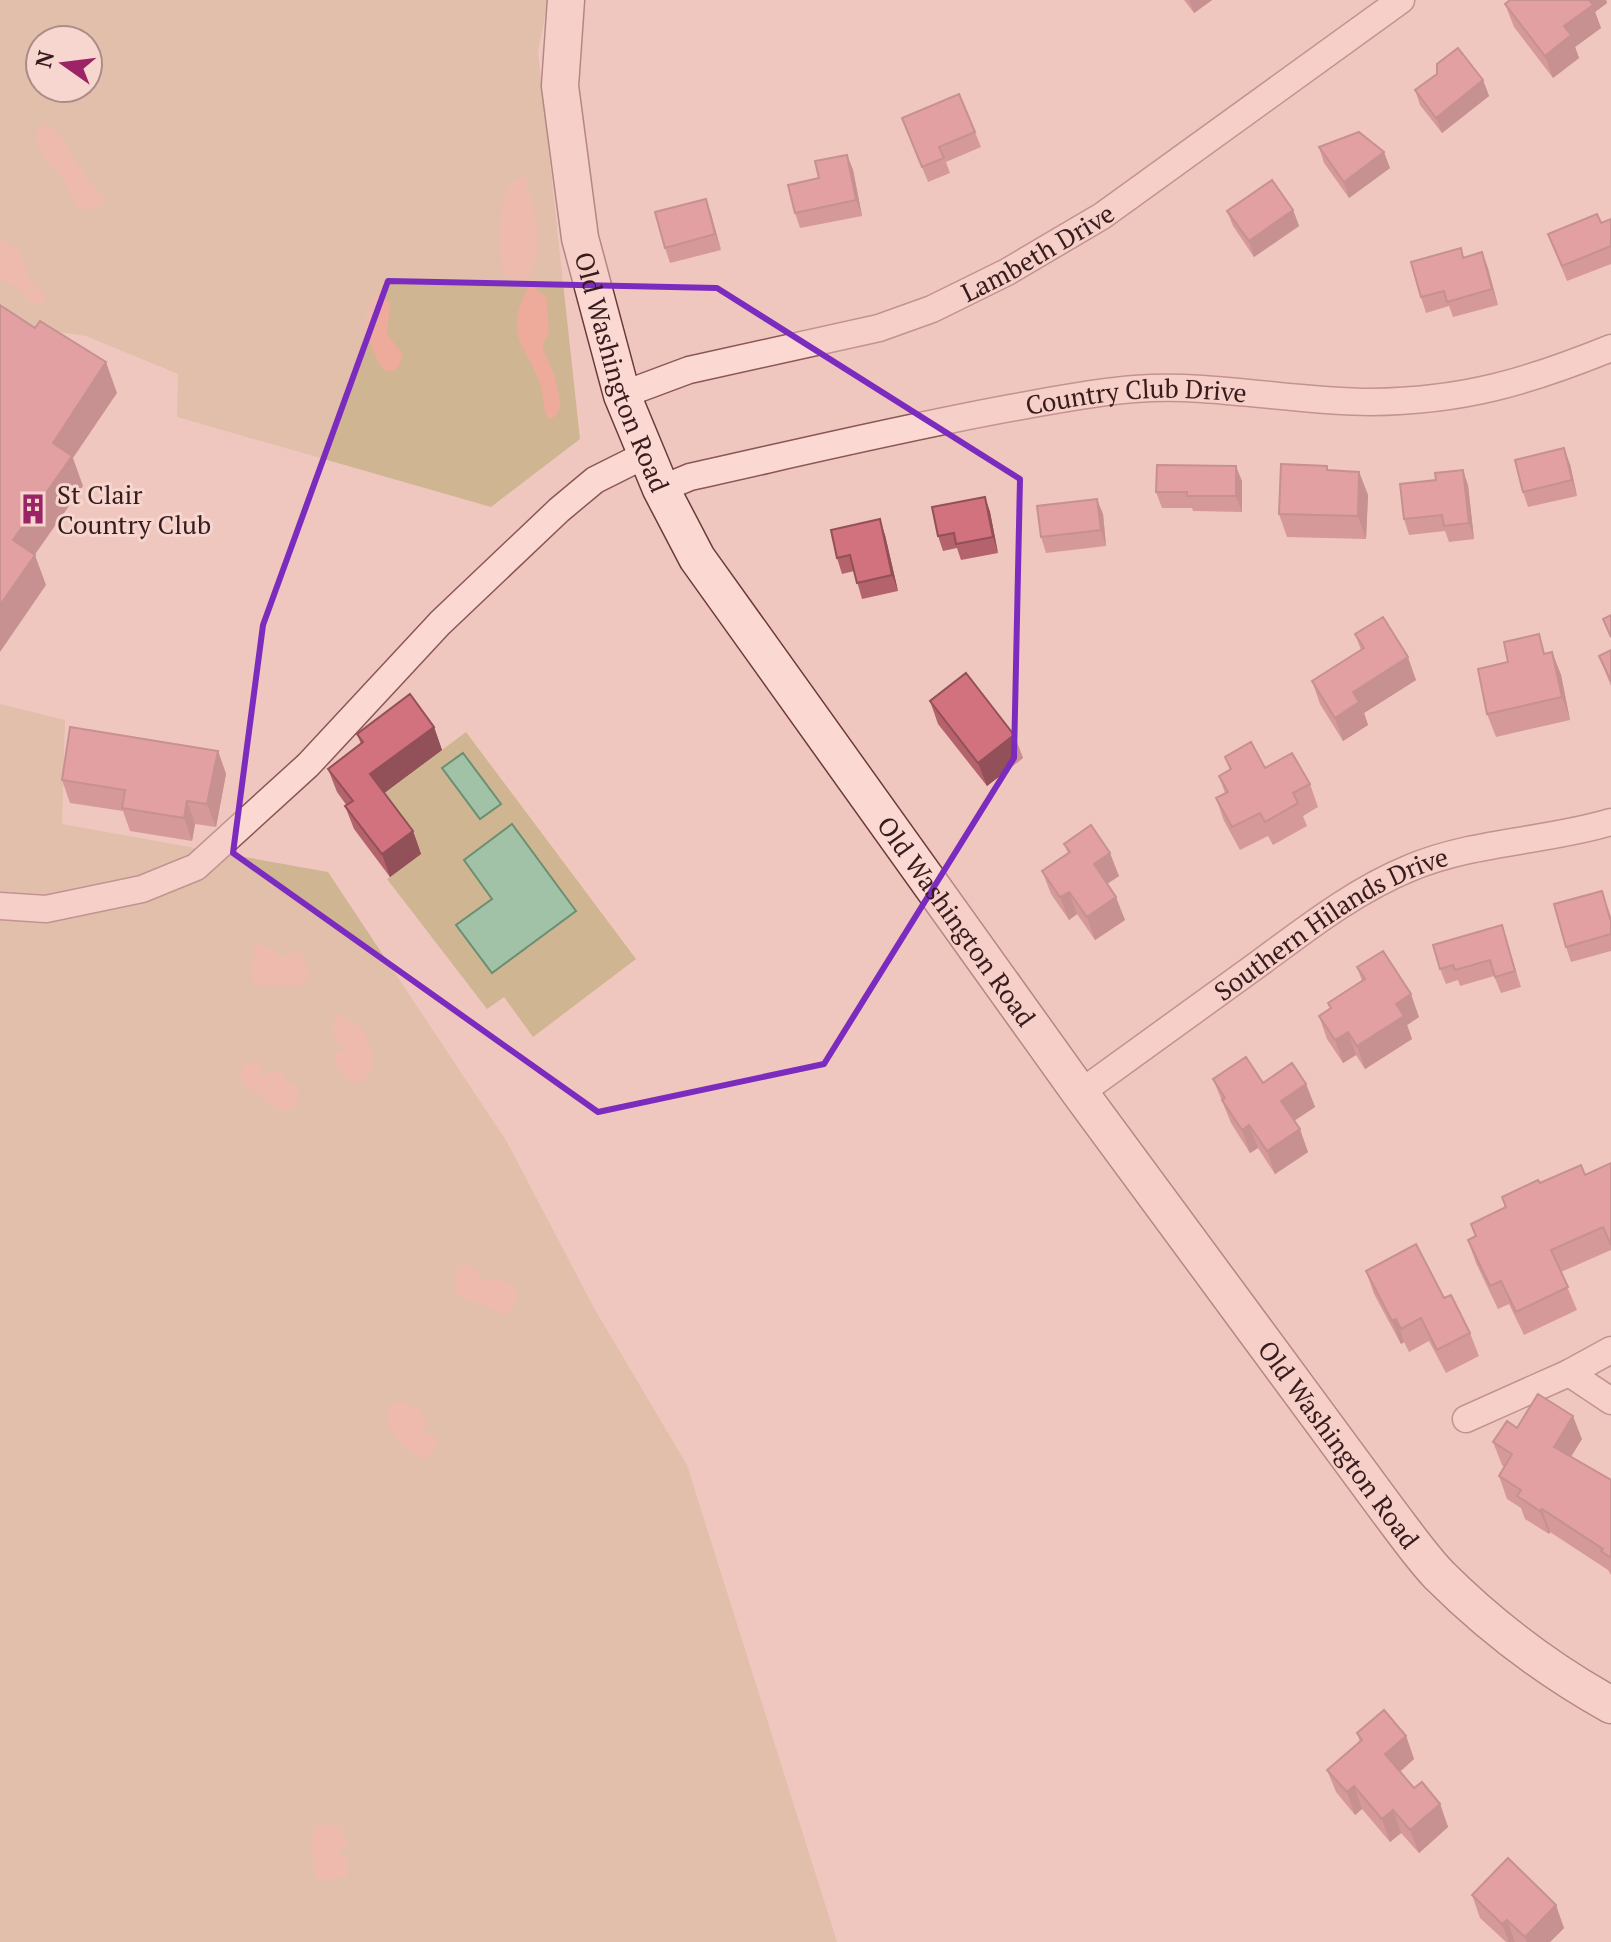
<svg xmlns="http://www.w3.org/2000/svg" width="1611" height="1942" viewBox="0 0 1611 1942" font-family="'PT Serif',serif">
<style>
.green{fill:#cfb592;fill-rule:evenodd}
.sand{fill:#eeaa9a}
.water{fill:#a2c2a8;stroke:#699071;stroke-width:2}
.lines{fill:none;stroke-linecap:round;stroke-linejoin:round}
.street-casing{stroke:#8a5657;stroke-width:29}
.secondary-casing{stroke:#6b3a3b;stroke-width:39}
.street{stroke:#fbd9d2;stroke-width:26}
.secondary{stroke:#fbd9d2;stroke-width:36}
.wall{fill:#b4626c}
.shaded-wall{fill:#925058}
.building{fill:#d1727e;stroke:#925058;stroke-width:2}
.marked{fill:none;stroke:#7b2cbf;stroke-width:6;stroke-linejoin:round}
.labels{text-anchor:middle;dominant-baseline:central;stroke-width:6;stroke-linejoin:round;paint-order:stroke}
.street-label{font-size:26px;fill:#381c1d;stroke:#f7d6cf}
.poi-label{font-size:26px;fill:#381c1d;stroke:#f7d6cf;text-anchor:start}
</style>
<rect width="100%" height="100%" fill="#f0c7bf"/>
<path class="green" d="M0,0H548L538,52L580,439L491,507L177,417L178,374L86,336L31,328L0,303ZM40,40H88V88H40Z
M0,704L65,720L62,824L328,872L507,1142L594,1308L687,1465L837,1942H0Z
M466,732L636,959L533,1037L504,997L487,1009L387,879L421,854L376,813L385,783L390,789Z"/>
<path class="sand" d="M45,124L60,135L89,182L105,199C101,211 92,209 80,209C71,200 70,190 63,180C51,160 33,157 38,129Z
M522,176L527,179C533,210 547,252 527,279C516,281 511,281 503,272C499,250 495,185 522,176Z
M0,236L5,243L17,248L23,258L29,279L45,294L44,302L35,306L16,286L0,280Z
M532,286L547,298L549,332L542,347L554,374L561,405L555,417L548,419C542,407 544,395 540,383C524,340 504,338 527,289Z
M376,296L383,297L390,303L387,334L403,354L399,366L391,372L384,370L378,362L363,325L371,301Z
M258,944L275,950L279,957L284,958L293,951L302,953L308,971L306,981C293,989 267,987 253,982L250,965L254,963L255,957L252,951Z
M338,1014L343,1015L350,1022H355C372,1037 381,1067 361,1082C344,1083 332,1067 336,1051H344L346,1047L334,1039L333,1020Z
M253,1062L263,1063L261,1074L264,1076L272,1070C279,1070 284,1074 286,1081L299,1087L297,1104L291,1110L281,1111L242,1083L240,1076L244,1064Z
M466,1265L475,1268L484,1282L497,1278L514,1285C517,1298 517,1307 506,1316L485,1305L459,1297C454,1286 454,1278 458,1266Z
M396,1402H403L409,1407L416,1405L422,1412L423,1420L426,1421L427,1426L421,1431L426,1435L432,1433L438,1445L427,1458L420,1459L402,1444L387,1425L388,1407Z
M321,1825H335L343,1831L341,1834L347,1839L349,1848L341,1847L339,1855L348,1858L347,1878L337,1877L335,1881H330L329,1879L322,1880L316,1877C312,1863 308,1838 316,1826Z"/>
<path class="water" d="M463,753L501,804L480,819L442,768Z
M512,824L576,911L492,973L456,925L492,899L464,860Z"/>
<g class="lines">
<g class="street-casing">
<g id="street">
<path id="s1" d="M622,395L689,370L879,328L932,309L1007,272L1102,216L1401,0"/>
<path id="s2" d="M661,489L690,477C798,453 906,427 1016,407C1055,400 1095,392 1135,389C1214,383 1292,402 1371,402C1463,401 1527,382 1611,348"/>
<path d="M0,906L46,909L142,889L196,867L308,765L440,623L559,510L595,480L647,454"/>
<path id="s3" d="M1080,1093C1139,1050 1198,1008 1257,965C1306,929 1354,891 1410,868C1474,841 1545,842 1611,822"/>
<path d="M1569,1373L1611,1401"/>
<path d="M1466,1419L1569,1373L1611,1350"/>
</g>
</g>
<g class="secondary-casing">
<g id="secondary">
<path id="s4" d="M566,0L560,86L580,238L622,395L661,489L697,558L1080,1093L1389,1512C1405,1533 1421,1556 1439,1575C1490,1626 1548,1670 1611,1705"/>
</g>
</g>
<use href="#street" class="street"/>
<use href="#secondary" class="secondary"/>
</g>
<path class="wall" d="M1184,0H1212L1194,13Z
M1510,0H1606L1607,3L1595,12L1601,28L1575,47L1579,58L1553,78L1514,27L1505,4Z
M1483,80L1489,96L1442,133L1420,105L1415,90Z
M902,118L975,132L981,147L946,162L950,173L928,182Z
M1319,147L1390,168L1349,198L1324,163Z
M847,155L853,170L862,216L800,228L795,213L819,178Z
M706,199L711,214L721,250L670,263L665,248Z
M1293,210L1299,226L1254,257L1233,226L1227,211Z
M1611,219V264L1567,281L1548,234L1601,223Z
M1461,248L1464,258L1482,252L1498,305L1453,317L1449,306L1426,313L1421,297Z
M1570,464L1577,496L1528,507L1523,492Z
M1329,471L1359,472L1368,495L1366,539L1287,537L1279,514Z
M1242,481V512L1193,511L1192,508H1162L1156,492Z
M1468,485L1474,539L1449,542L1445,531L1409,535L1404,519Z
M985,497L990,512L998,553L961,560L957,548L943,551L938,536Z
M1103,514L1106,546L1046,553L1041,537Z
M885,535L898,591L862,599L854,571L842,574L837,558Z
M1355,634L1416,680L1364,713L1368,725L1343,741L1320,704L1312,681L1361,650Z
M1611,650V686L1599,656Z
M1552,652L1561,675L1570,720L1496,737L1487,714L1546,653Z
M930,701L1014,735L1023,758L987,786L938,724Z
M434,727L442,750L384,793L413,831L421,854L390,877L354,829L345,806H347L337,792L328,769L361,744L357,734Z
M218,751L226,774L216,827L195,824L192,841L130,831L123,811L70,803L62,780Z
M1225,757L1265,768L1310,784L1318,807L1303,816L1307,826L1273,845L1268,836L1240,850L1224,821L1216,798L1225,793L1219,776L1230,770Z
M1064,844L1119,876L1107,884L1125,920L1095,940L1077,914L1069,920L1051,894L1042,871L1068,853Z
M1602,891L1611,917V951L1571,962L1566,947Z
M1502,925L1521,987L1501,993L1494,976L1460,986L1458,980L1446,984L1440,969Z
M1357,967L1419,1017L1407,1025L1412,1039L1365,1069L1356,1055L1343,1063L1327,1039L1319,1016L1330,1008L1328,1003L1362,981Z
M1213,1079L1306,1084L1315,1107L1294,1121L1308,1152L1275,1174L1258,1148L1250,1153L1231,1123Z
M1611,1163V1250L1561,1272L1577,1310L1524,1335L1509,1304L1498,1309L1476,1263L1468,1240L1475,1236L1471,1224L1505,1208L1502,1197L1540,1183L1585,1175Z
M1366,1271L1444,1298L1470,1333L1479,1356L1446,1373L1429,1341L1409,1352L1404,1342L1401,1344L1374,1294Z
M1517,1428L1582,1439L1571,1457L1611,1480V1575L1608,1570L1550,1532L1549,1534L1525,1519L1521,1508L1507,1499L1499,1476L1504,1467L1502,1465L1493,1442Z
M1357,1733L1406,1736L1414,1759L1400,1772L1414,1788L1440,1804L1448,1827L1419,1853L1401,1833L1390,1842L1362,1809L1355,1815L1336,1792L1327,1770L1360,1742Z
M1472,1895L1564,1928L1550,1942H1506L1480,1918Z"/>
<path class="shaded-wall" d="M1189,0H1212L1194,13Z
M1586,0H1606L1607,3L1595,12L1601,28L1575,47L1579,58L1553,78L1545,56L1564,26Z
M1483,80L1489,96L1442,133L1436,118Z
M1384,152L1390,168L1349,198L1344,182Z
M847,155L853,170L862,216L856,200Z
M706,199L711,214L721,250L715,234Z
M1293,210L1299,226L1254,257L1249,241Z
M1482,252L1488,268L1498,305L1492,289Z
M106,362L117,393L73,458L83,486L24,570L13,540L53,443Z
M1564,448L1570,464L1577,496L1572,480Z
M1236,466L1242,481V512L1236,496Z
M1463,470L1468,485L1474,539L1469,523Z
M1359,472L1368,495L1366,539L1358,516Z
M985,497L990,512L998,553L993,537Z
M1097,499L1103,514L1106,546L1101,530Z
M880,519L885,535L898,591L892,575Z
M35,555L46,585L0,652V605Z
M1552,652L1561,675L1570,720L1562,697Z
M1408,657L1416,680L1364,713L1368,725L1343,741L1335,718L1353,692Z
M434,727L442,750L379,797L370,774Z
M1014,735L1023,758L987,786L978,763Z
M218,751L226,774L216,827L207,804Z
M187,801L195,824L192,841L184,818Z
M413,831L421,854L390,877L382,854Z
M1110,853L1119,876L1102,887L1094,864Z
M1069,892L1077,914L1069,920L1060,897Z
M1116,897L1125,920L1095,940L1087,917Z
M1411,994L1419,1017L1407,1025L1412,1039L1365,1069L1357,1046L1396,1004Z
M1348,1032L1356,1055L1343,1063L1335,1040Z
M1306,1084L1315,1107L1289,1124L1281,1101Z
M1249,1125L1258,1148L1250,1153L1242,1130Z
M1300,1129L1308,1152L1275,1174L1267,1151Z
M1396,1319L1404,1342L1401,1344L1392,1321Z
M1573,1416L1582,1439L1562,1470L1554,1447Z
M1542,1509L1550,1532L1549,1534L1540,1511Z
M1406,1736L1414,1759L1393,1777L1385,1754Z
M1354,1786L1362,1809L1355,1815L1347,1792Z
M1440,1804L1448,1827L1419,1853L1410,1830Z
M1393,1810L1401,1833L1390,1842L1382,1819Z
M1556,1905L1564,1928L1550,1942H1527L1525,1937Z
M1507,1920L1515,1942H1509L1502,1924Z"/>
<path class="building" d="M1510,0H1589L1593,5L1564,26L1571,35L1545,56L1505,4Z
M1458,48L1483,80L1436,118L1415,90L1437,74V64Z
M959,94L975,132L939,147L944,158L922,167L902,118Z
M1359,132L1384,152L1344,182L1319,147Z
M847,155L856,200L795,213L788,185L819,178L815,161Z
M1272,180L1293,210L1249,241L1227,211Z
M706,199L715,234L665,248L655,212Z
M1597,214L1601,223L1611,219V246L1562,266L1548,234Z
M1461,248L1463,258L1482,252L1492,289L1447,302L1444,291L1421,297L1411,262Z
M0,305L35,328L40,321L106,362L53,443L72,456L13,540L35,555L0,605Z
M1564,448L1572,480L1523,492L1515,460Z
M1281,464L1327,466V470L1359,472L1358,516L1279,514Z
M1157,465L1236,466V496H1187V492H1156Z
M1463,470L1469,523L1444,526L1442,515L1404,519L1400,484L1436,480L1435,473Z
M985,497L993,537L956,544L954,533L938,536L932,507Z
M1097,499L1101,530L1041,537L1037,506Z
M880,519L892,575L857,583L850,555L837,558L831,530Z
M1611,615V637L1603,619Z
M1383,617L1408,657L1353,692L1359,702L1335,718L1312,681L1364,648L1355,634Z
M1539,634L1544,654L1552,652L1562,697L1487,714L1478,669L1508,662L1504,642Z
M1611,650V681L1599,656Z
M966,673L1014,735L978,763L930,701Z
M410,694L434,727L370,774L413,831L382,854L345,806L353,801L328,769L363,742L357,734Z
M70,727L218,751L207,804L187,801L184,818L122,808L125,790L62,780Z
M1251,742L1265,768L1292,753L1310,784L1293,793L1298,803L1265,822L1260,813L1232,827L1216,798L1228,792L1219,776L1231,769L1225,757Z
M1091,825L1110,853L1094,864L1116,897L1087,917L1069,892L1060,897L1042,871L1070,852L1064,844Z
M1602,891L1611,922V934L1566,947L1554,904Z
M1502,925L1515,971L1495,977L1490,960L1455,970L1453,965L1440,969L1433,945Z
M1383,951L1411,994L1396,1004L1404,1016L1357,1046L1348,1032L1335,1040L1319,1016L1331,1008L1328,1003L1365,979L1357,967Z
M1246,1057L1263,1083L1292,1063L1306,1084L1281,1101L1300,1129L1267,1151L1249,1125L1242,1130L1222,1100L1225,1098L1213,1079Z
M1611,1163V1245L1603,1227L1551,1250L1568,1287L1516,1312L1501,1281L1490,1286L1468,1240L1476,1236L1471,1224L1506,1207L1502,1197L1538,1180L1540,1183L1581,1165L1585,1175Z
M1416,1244L1444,1298L1451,1295L1470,1333L1437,1350L1421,1318L1401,1329L1396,1319L1392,1321L1366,1271Z
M1538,1394L1573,1416L1554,1447L1611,1480V1558L1601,1551L1603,1549L1542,1509L1540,1511L1517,1496L1521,1490L1499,1476L1512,1454L1493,1442L1507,1421L1517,1428Z
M1384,1710L1406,1736L1385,1754L1414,1788L1422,1782L1440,1804L1410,1830L1393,1810L1382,1819L1354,1786L1347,1792L1327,1770L1362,1740L1357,1733Z
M1508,1858L1556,1905L1525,1937L1507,1920L1502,1924L1472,1895Z"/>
<path d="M0 0H1611V1942H0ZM388,281L717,288L1020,479L1014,758L824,1064L598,1112L233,853L263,625Z" fill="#f0c7bf" fill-opacity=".55" fill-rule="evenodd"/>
<path class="marked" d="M388,281L717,288L1020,479L1014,758L824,1064L598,1112L233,853L263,625Z"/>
<defs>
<g id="building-bare" transform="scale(2.4)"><path d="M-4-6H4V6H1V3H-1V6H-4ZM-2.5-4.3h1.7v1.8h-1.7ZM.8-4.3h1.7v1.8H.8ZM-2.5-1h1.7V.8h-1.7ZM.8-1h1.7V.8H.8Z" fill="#9c2365" stroke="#f7d6cf" stroke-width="2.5" paint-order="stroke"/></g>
</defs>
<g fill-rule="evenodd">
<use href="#building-bare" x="33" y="509"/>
</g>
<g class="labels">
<g class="street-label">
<text stroke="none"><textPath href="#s1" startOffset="442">Lambeth Drive</textPath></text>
<text stroke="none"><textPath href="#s4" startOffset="380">Old Washington Road</textPath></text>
<text stroke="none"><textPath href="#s2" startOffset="486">Country Club Drive</textPath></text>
<text stroke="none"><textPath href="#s4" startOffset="1028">Old Washington Road</textPath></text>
<text stroke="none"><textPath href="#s3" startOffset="304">Southern Hilands Drive</textPath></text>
<text stroke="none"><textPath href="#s4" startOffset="1676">Old Washington Road</textPath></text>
</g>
<g class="poi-label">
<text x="57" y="494">St Clair<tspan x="57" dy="30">Country Club</tspan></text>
</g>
</g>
<g transform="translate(64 64) rotate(284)"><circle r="38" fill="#f7d6cf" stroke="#ab8c88" stroke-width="2"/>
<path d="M0-6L14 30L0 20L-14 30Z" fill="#9c2365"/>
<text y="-12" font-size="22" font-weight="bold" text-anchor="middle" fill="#381c1d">N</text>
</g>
</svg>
